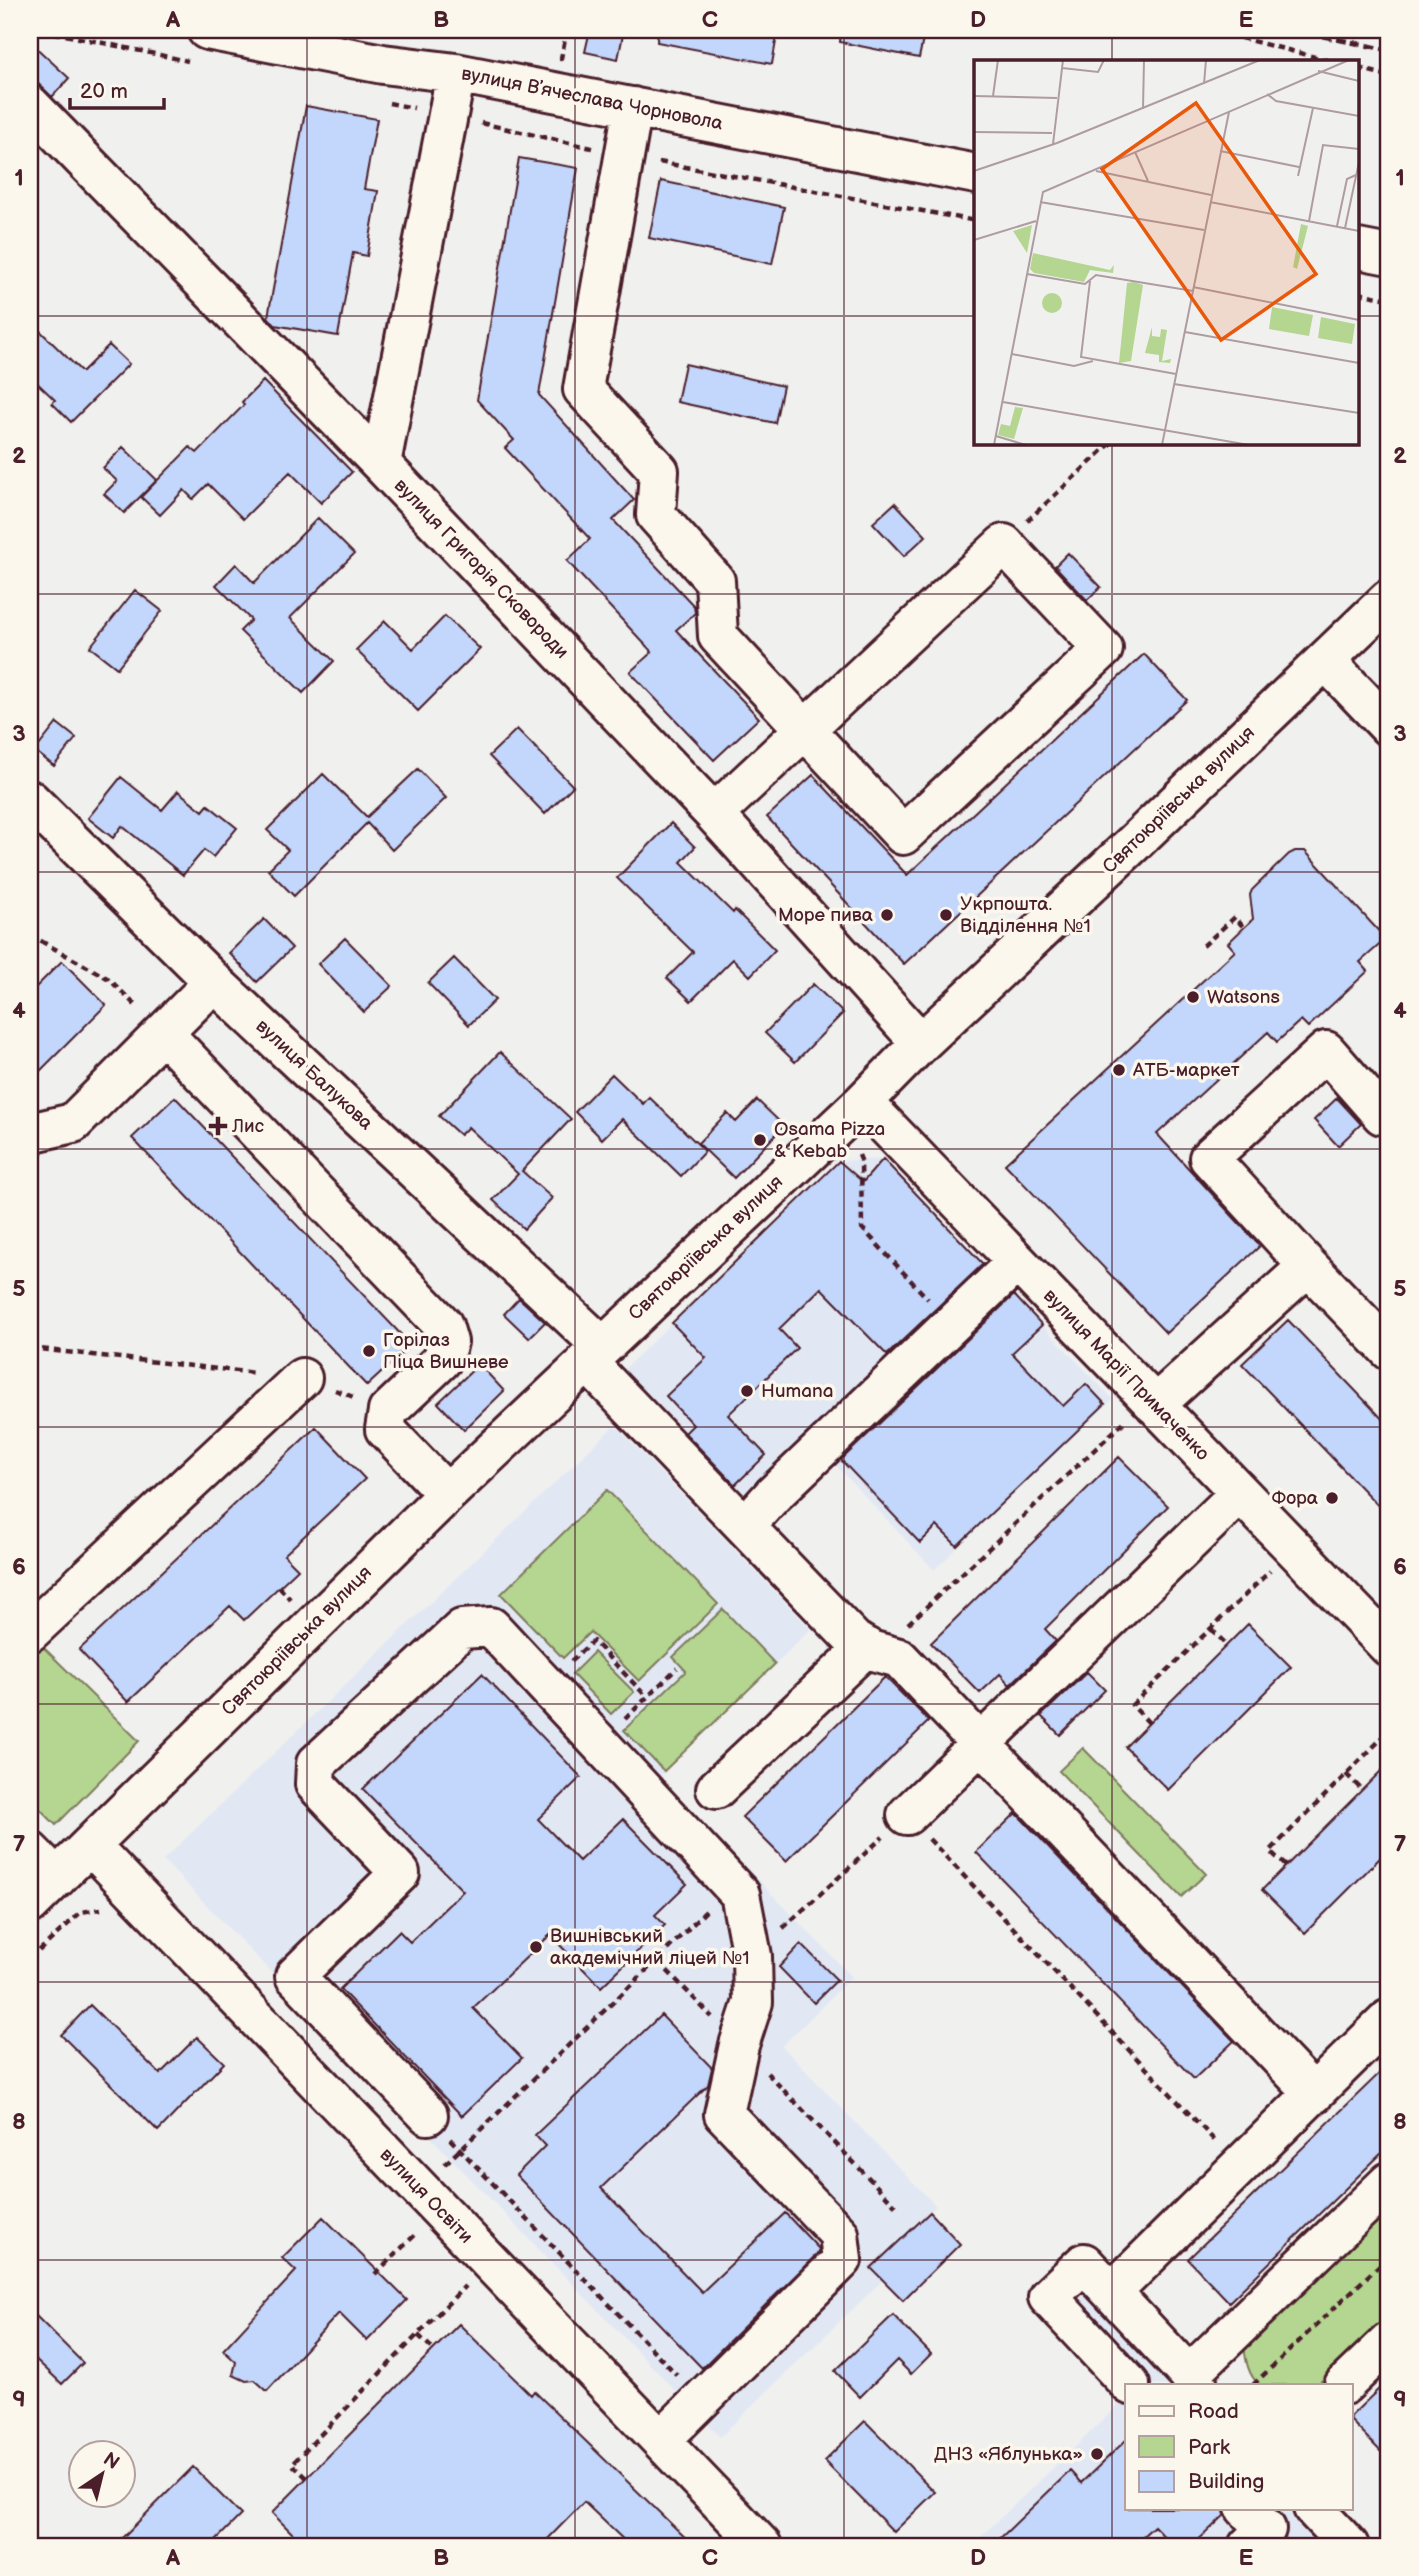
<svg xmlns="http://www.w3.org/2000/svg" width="1419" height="2576" viewBox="0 0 1419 2576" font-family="'Balsamiq Sans',sans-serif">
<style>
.built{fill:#e2e8f3}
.green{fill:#b4d690;stroke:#7f7a5e;stroke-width:2}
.building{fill:#c3d6fb;stroke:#4a1f2b;stroke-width:2}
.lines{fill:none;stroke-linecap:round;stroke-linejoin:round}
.minor-casing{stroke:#4a1f2b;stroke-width:44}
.path{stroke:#4a1f2b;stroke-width:4.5;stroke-dasharray:7 5;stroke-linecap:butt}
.minor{stroke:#fbf7ec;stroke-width:38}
.rail{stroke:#4a1f2b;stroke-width:5;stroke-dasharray:10 5;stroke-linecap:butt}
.grid{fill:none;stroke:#4a1f2b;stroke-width:2;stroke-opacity:0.55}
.poi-dot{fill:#4a1f2b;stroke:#fbf7ec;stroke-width:2.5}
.labels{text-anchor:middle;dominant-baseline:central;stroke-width:7;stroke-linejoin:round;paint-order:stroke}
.street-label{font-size:19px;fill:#4a1f2b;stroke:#fbf7ec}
.poi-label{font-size:19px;fill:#4a1f2b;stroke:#fbf7ec;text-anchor:start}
.inset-road{fill:none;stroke:#ae9ca1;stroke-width:2}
.view{fill:#e8590c;fill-opacity:0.15;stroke:#e8590c;stroke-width:3.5}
.inset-edge{fill:none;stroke:#4a1f2b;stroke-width:3.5}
.neatline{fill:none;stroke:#4a1f2b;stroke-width:2.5}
.grid-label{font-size:23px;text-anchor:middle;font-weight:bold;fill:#4a1f2b}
</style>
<rect width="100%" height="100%" fill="#f0f0ef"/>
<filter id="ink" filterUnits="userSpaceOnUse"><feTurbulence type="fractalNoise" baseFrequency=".0143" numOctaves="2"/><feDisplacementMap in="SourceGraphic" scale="14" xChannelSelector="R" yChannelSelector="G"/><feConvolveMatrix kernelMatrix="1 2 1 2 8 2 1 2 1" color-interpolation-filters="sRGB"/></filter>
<g filter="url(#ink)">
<path class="built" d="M883,1159L1113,1399L934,1570L828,1457L755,1525L616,1377L839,1161Z
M615,1425L811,1629L659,1777L852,1977L782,2046L936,2206L872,2267L883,2280L720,2437L163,1860Z
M1066,2266L1177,2385H1127V2508H1292L1328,2546H971L1125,2399L1029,2300Z"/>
<path class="green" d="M607,1490L718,1604L639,1681L590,1632L563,1658L501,1594Z
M723,1609L775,1664L664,1771L624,1730L686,1671L673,1657Z
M41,1645L139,1741L56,1825L30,1799V1656Z
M594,1652L634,1692L611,1714L572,1674Z
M1083,1748L1206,1874L1181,1897L1059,1771Z
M1389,2206V2316L1317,2385H1259C1248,2374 1246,2362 1244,2346Z"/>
<path class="building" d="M590,30H624L618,59L585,52Z
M658,30H778L772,64L657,42Z
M841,30H925L919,58L840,42Z
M30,42L69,78L52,97L30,76Z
M306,106L377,119L364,189L378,191L367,256L353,253L338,336L275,325L268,317Z
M519,158L578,168L539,395L634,500L613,520L694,606L695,613L676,630L759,718L714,760L630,672L652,652L567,561L590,539L505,448L514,440L477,400Z
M661,181L784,207L772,264L649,238Z
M30,321L82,372L109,345L129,364L71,422L52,403L55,400L30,376Z
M685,364L783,386L775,423L677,402Z
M263,381L352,472L321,503L290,472L243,519L208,484L193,499L184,490L160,515L141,497L190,447L197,453L244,405L242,402Z
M123,447L157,480L124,513L104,494L117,481L103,468Z
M895,503L926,536L904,556L873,523Z
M318,518L354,554L290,618L334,661L303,693L240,631L251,620L216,585L236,564L254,583Z
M1068,553L1101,587L1087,600L1055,566Z
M135,590L162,611L117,668L90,647Z
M445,616L480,649L418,711L356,650L385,621L413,649Z
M1144,654L1187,700L904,964L767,817L813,775L907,875Z
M57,723L76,738L54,766L35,751Z
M517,729L573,786L545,814L489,756Z
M418,769L446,798L392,850L367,823L294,896L268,870L288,850L267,830L323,774L367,817Z
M121,777L162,810L178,791L203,811L208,805L237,828L213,857L204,850L183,875L122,826L113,838L88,818Z
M671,823L695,847L681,862L733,913L735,910L775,950L750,976L733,959L691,1001L667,978L693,952L617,878Z
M1295,851H1305L1386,939L1360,962L1368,971L1308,1027L1301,1020L1277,1042L1268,1032L1157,1134L1260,1246L1166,1333L1005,1164L1235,951L1228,943L1253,919L1250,895L1252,890L1289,854Z
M264,919L292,948L257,982L229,953Z
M345,938L392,986L364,1012L318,964Z
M454,958L495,1000L469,1025L428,983Z
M62,961L106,1005L30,1081V993Z
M813,984L843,1013L795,1062L765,1033Z
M500,1052L571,1119L522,1171L552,1198L524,1229L493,1200L518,1174L468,1127L460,1135L439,1116Z
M612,1074L643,1104L649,1097L705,1151L681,1176L622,1119L602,1139L575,1112Z
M175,1097L411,1345L367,1386L132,1138Z
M1337,1098L1361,1124L1338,1146L1314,1120Z
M757,1100L784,1126L734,1178L698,1143L727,1113L736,1122Z
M883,1159L983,1264L887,1355L821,1288L779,1329L797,1348L728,1415L766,1455L735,1485L685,1433L693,1425L666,1396L706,1358L672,1323L839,1161L863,1182Z
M1014,1295L1042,1325L1012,1353L1063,1406L1086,1384L1105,1404L957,1546L937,1526L920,1543L841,1460Z
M519,1298L545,1322L529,1338L504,1314Z
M1288,1320L1389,1426V1517L1242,1364Z
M479,1364L504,1391L464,1430L438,1403Z
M316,1427L365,1479L284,1555L298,1569L244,1620L230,1606L128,1702L79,1650Z
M1119,1457L1168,1506L1045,1629L1056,1641L1010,1685L1000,1674L980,1693L931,1643Z
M1248,1624L1291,1667L1168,1790L1125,1747Z
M1087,1672L1105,1690L1060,1735L1041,1716Z
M482,1674L581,1777L538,1819L579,1861L623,1819L687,1884L655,1915L665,1925L601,1987L550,1935L473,2008L522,2058L462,2116L340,1989L399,1931L410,1942L463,1891L363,1789Z
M885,1677L929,1721L786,1861L742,1817Z
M1389,1763V1849L1305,1933L1262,1890Z
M1016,1813L1234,2041L1194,2079L976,1852Z
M801,1944L837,1980L814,2003L779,1967Z
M90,2005L160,2074L197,2037L224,2063L158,2131L61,2035Z
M661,2015L712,2068L708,2085L601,2188L702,2292L785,2213L819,2249V2252L702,2368L516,2175L545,2146L535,2135Z
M1389,2064V2146L1229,2302L1188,2259Z
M930,2212L960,2244L903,2300L871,2268Z
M323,2217L407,2300L367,2341L339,2313L267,2391L255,2380L246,2381L233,2375L236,2362L223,2350L296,2271L282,2258Z
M30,2310L83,2363L62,2384L30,2354Z
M893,2315L931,2354L911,2374L897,2360L860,2397L835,2371Z
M459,2324L531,2395L534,2391L694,2546H630L584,2502L541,2546H305L272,2513Z
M1389,2379V2460L1351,2421V2416Z
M865,2421L935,2492L894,2532L824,2461Z
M1127,2439V2508H1224L1225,2515L1192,2546H1173L1154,2526L1132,2546H992L1070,2471L1081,2483Z
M193,2467L241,2515L210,2546H114Z"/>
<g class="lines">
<g class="minor-casing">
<path id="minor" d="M207,30L383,64L456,73L976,174
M30,105L381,464L714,814L921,1043
M633,107L583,389L659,471L656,515L715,581L718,636L903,835L1103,649L1004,544L714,814
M1358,249L1389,255
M381,464L456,73
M1325,660L1389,727
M30,800L214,982L602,1346
M163,1033L443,1325L448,1342L442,1360L388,1411L385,1429L447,1494
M863,1102L1389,1647
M30,1136L34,1132L73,1123L214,982
M1308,1266L1209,1158L1326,1051L1382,1115
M586,1361L854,1640L870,1650L899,1658L1314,2094
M1155,1405L1308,1266L1389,1350
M745,1526L773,1495L1002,1276
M30,1632L302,1378
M716,1789L866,1647
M907,1815L1240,1493
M90,1845L762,2546
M30,1851L57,1878
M30,1904L447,1494L863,1102L921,1043L1136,841L1389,599
M428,2115L295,1976L400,1873L315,1784L316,1764L462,1629L491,1627L740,1894L752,1956L753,2002L739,2045L724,2114L839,2234L842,2260L661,2440
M1112,2292L1389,2019
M1189,2375L1389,2182
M1130,2385L1048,2297L1084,2263L1198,2385
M1344,2385L1389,2342
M1245,2508L1266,2529L1248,2546
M1313,2508L1349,2546"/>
</g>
<path class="path" d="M42,30L188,61
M1217,32L1331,61
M559,58H561L567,30
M1358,68L1389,76
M389,103L414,108
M481,123L592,148
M659,162L976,221
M1358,293L1389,299
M1027,521L1111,443
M30,935L109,979L138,1008
M1203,946L1235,917L1244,928
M859,1155L861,1160L862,1228L928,1299
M30,1348L255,1373
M335,1390L356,1398
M279,1587L290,1599
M908,1624L1124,1422
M1211,1629L1227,1645
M571,1661L593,1641L647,1697
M625,1719L677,1668
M1149,1723L1132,1705L1270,1571
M1346,1774L1362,1790
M929,1839L1217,2143
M1286,1866L1270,1851L1389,1731
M706,1911L657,1960L712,2017
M783,1928L883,1837
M30,1959L81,1912L101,1909
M767,2073L896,2206
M450,2139L677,2375
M445,2164L657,1960
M375,2274L417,2233
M418,2335L434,2350
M1253,2385L1389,2256
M307,2478L292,2464L465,2286"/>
<use href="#minor" class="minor"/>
<path class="rail" d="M1293,30L1389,50"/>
</g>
</g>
<path class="grid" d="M307,30V2546M575,30V2546M844,30V2546M1112,30V61M30,316H976M1358,316H1389M1112,443V2546M30,594H1389M30,872H1389M30,1149H1389M30,1427H1389M30,1704H1389M30,1982H1389M30,2260H1389"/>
<g class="poi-dot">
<circle cx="887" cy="915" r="7"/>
<circle cx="946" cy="915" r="7"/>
<circle cx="1193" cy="997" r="7"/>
<circle cx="1119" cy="1070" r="7"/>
<path d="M214.5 1115.5h7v7h7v7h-7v7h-7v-7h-7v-7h7z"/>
<circle cx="760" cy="1140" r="7"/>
<circle cx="369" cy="1351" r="7"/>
<circle cx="747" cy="1391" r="7"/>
<circle cx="1332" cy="1498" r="7"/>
<circle cx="536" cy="1947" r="7"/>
<circle cx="1097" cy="2454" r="7"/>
</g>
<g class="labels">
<g class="street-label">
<text transform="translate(592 99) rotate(11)">вулиця Вʼячеслава Чорновола</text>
<text transform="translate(481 569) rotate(46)">вулиця Григорія Сковороди</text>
<text transform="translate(1179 800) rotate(-44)">Святоюріївська вулиця</text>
<text transform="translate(314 1075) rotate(43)">вулиця Балукова</text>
<text transform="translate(706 1248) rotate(-43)">Святоюріївська вулиця</text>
<text transform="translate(1126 1375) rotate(46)">вулиця Марії Примаченко</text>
<text transform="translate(297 1641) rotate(-45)">Святоюріївська вулиця</text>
<text transform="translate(426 2196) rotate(46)">вулиця Освіти</text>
</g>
<g class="poi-label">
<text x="960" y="904">Укрпошта.<tspan x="960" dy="22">Відділення №1</tspan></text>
<text x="873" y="915" text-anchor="end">Море пива</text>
<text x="1207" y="997">Watsons</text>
<text x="1133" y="1070">АТБ-маркет</text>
<text x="232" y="1126">Лис</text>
<text x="774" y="1129">Osama Pizza<tspan x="774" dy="22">&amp; Kebab</tspan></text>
<text x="383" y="1340">Горілаз<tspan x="383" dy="22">Піца Вишневе</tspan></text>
<text x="761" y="1391">Humana</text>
<text x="1318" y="1498" text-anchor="end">Фора</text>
<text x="550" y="1936">Вишнівський<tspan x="550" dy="22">академічний ліцей №1</tspan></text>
<text x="1083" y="2454" text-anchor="end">ДНЗ «Яблунька»</text>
</g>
</g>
<g transform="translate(974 60)">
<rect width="385" height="385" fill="#f0f0ef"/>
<path d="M327,164L334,166L323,209L319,207ZM58,165L53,193L39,171ZM59,193L136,210L140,205L139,213L116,210L110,222L60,213L56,209ZM160,222L169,225L157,301L145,303L153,223ZM68 243a10 10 0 1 1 20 0a10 10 0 1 1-20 0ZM298,247L339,255L335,276L295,269ZM347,257L381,264L378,284L344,278ZM178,267V276L186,277L187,269L193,270L188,301L197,299L196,303L185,302V295L171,293ZM41,347L49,348L40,379L24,375L27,364L36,366Z" fill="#b4d690"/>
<path class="inset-road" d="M88,8L124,12L130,0M344,11L385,21M230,24L232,0M293,34L302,41L385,56M0,36L83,38M19,36L24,0M169,49L170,0M0,72L78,73M79,84L89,0M246,91L325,107M161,92L174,121M0,111L83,83L286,0M122,111L237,135M324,116L339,48M66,142L230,170M236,142L385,171M335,161L349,85L385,89M363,166L373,119L382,115M371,168L385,102M0,180L62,161M53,214L111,224L122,215L219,231M116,221L107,297L202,314M219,227L385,260M211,272L385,303M38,294L100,306L119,301M200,324L385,353M29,342L275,385M22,376L52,385M20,385L69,132L375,0M188,385L255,52"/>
<path class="view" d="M222,43L342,214L247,280L128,109Z"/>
<rect width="385" height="385" class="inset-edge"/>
</g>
<rect width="1419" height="2576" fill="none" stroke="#fbf7ec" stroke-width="77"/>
<rect x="1125" y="2384" width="228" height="126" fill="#fbf7ec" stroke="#b4a19f" stroke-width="2"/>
<rect x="1139" y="2406" width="35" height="10" fill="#fbf7ec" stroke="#b4a19f" stroke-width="2"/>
<text x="1188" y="2418" font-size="21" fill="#4a1f2b">Road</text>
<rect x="1139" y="2436" width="35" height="21" fill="#b4d690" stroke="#b4a19f" stroke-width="2"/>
<text x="1188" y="2454" font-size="21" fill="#4a1f2b">Park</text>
<rect x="1139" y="2471" width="35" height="21" fill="#c3d6fb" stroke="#b4a19f" stroke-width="2"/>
<text x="1188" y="2488" font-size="21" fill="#4a1f2b">Building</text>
<g transform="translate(102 2474) rotate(35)"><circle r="33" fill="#fbf7ec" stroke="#b4a19f" stroke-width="2"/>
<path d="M0-5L12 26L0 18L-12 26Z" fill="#4a1f2b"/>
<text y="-10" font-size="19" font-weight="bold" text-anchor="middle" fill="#4a1f2b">N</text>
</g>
<path d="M70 98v10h94v-10" fill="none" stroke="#4a1f2b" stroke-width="3.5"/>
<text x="80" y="98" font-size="21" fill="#4a1f2b" stroke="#fbf7ec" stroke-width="5" paint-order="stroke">20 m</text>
<rect x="38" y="38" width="1342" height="2500" class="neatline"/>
<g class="grid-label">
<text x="173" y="27">A</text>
<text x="441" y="27">B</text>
<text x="710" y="27">C</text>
<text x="978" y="27">D</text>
<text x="1246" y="27">E</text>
<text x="19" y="185">1</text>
<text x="1400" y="185">1</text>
<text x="19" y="463">2</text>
<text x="1400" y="463">2</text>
<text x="19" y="741">3</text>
<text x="1400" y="741">3</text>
<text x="19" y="1018">4</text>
<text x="1400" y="1018">4</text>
<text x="19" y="1296">5</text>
<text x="1400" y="1296">5</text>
<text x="19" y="1574">6</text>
<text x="1400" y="1574">6</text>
<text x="19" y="1851">7</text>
<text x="1400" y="1851">7</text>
<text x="19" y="2129">8</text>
<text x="1400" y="2129">8</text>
<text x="19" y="2407">9</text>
<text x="1400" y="2407">9</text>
<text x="173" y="2565">A</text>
<text x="441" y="2565">B</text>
<text x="710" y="2565">C</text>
<text x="978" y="2565">D</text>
<text x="1246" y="2565">E</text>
</g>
</svg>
